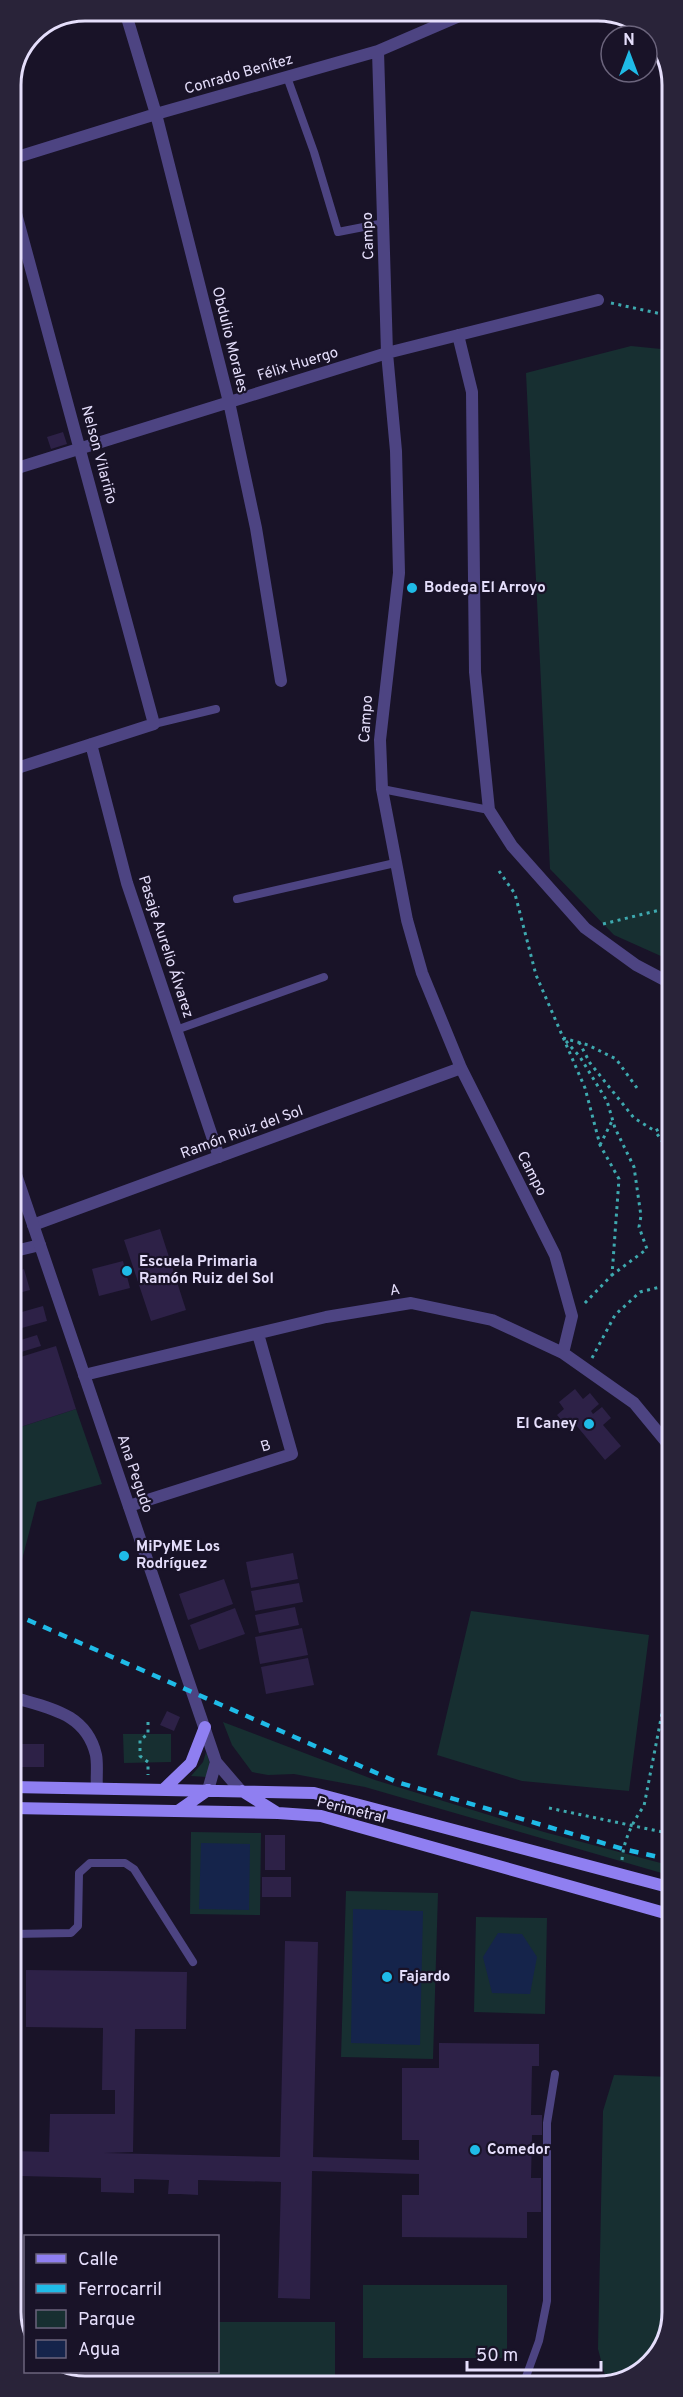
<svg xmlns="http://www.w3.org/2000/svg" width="683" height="2397" viewBox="0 0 683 2397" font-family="Overpass,sans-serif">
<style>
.green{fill:#172f31}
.water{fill:#15244b}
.building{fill:#2d2147}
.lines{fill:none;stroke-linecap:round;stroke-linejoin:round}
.path{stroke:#3ea9af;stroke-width:3;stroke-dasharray:3 4.5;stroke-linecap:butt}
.service{stroke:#4d4482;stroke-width:8}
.minor{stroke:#4d4482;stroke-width:12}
.tertiary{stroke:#4d4482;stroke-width:12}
.secondary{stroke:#8f7ff1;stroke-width:12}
.rail{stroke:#1fbbe7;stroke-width:4.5;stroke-dasharray:9 8;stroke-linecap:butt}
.poi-dot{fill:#1fbbe7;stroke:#191328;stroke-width:2}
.labels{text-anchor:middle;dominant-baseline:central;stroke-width:4.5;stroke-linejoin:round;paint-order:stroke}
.street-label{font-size:15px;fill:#e5defb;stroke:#191328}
.poi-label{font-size:15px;font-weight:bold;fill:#e5defb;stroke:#191328;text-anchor:start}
.rim{fill:none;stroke:#e5defb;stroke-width:3}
</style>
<rect width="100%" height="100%" fill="#191328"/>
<path class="green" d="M631,346L671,350L672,961L614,935L550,869L526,373Z
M76,1409L102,1484L37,1502L17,1579L12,1577L11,1430Z
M471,1611L649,1635L629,1791L522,1781L437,1755Z
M223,1722L375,1780L544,1832L672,1866V1876L365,1787L294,1774L268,1775L252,1772L232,1745Z
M123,1734H171V1762L124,1763Z
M206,1752L210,1764L207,1777L191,1776L203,1762Z
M191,1832L261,1833L260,1915L190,1914Z
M346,1891L438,1893L433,2059L341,2057Z
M476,1917L547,1918L545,2014L474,2012Z
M614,2075L672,2077V2312L654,2361L617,2383H607L598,2349L603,2111Z
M363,2285H507V2358H363Z
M218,2322H335V2386H170V2372H218Z"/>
<path class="water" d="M201,1843L250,1844L249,1910L199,1909Z
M353,1909L423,1911L420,2045L351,2043Z
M498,1933L522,1934L537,1957L530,1994L492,1993L483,1957Z"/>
<path class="building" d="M63,432L67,444L51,449L47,437Z
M160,1229L186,1310L151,1321L124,1240Z
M123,1261L130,1288L99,1296L92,1269Z
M24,1269L30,1290L11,1295V1273Z
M43,1306L47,1321L11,1331V1315Z
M37,1335L41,1346L11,1355V1343Z
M56,1346L76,1409L11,1430V1360Z
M575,1389L583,1399L590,1393L599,1404L591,1411L593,1414L602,1407L611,1418L603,1425L621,1446L605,1460L571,1419L565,1424L557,1415L564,1409L559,1402Z
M293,1553L298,1579L251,1588L246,1562Z
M224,1579L233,1604L188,1620L179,1594Z
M299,1583L303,1602L255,1611L251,1591Z
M295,1607L299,1625L259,1633L255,1615Z
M235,1608L245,1634L199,1650L190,1625Z
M302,1628L308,1655L260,1664L255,1637Z
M308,1658L314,1685L266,1694L261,1667Z
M167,1711L180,1717L174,1731L160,1725Z
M12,1744H44V1767H12Z
M265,1835H285V1870H265Z
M262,1877H291V1897H262Z
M285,1941L318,1942L313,2157L419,2160V2140H402V2068H439V2043L539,2044V2066H532L531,2115H542V2135H532L531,2178H541V2212H527V2238L402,2237V2195H419V2174L312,2171L310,2299L278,2298L281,2182L198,2180V2195L180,2194H168L169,2180L134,2179V2193L101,2192V2178L21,2176V2189H12V2151L49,2152L50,2114H115V2090H102L103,2028L26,2027V1970L187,1972L186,2029H135L133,2152L104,2153L280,2157Z"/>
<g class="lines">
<path class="path" d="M611,303L671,316
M499,871L515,894L536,975L585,1088L600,1145L619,1179L612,1275L584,1304
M603,924L672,907
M563,1038L588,1045L616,1059L637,1088
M566,1041L580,1057L607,1101L615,1128L634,1167L641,1216L639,1227L647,1249L612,1275
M579,1042L590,1063L634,1118L655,1131
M672,1123L655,1131L672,1155
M600,1145L612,1121
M592,1358L615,1315L640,1292L672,1284
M148,1722V1734L140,1740V1756L148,1762V1775
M549,1808L672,1834
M622,1860C624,1839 632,1823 644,1806L672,1662
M24,2347L26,2346"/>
<path class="service" d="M287,77L314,152L338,232L384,223
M154,724L216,709
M382,789L489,810
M237,899L395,863
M176,1030L324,977
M12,1934L71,1933L78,1926L79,1873L90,1863H125L134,1869L193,1962
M523,2385L539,2341L547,2301V2123L555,2074"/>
<path class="minor" d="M125,11L156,114L229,402L256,528L281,681
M378,51L387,353L396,451L399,573L380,740L382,789L407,920L422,973L461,1068L555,1255L572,1316L563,1353
M11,159L156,114L378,51L471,11
M11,195L154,724L11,770
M458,335L472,392L475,672L489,810L512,846L585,928L636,965L672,984
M11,470L387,353L598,300
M91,744L127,883L219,1157
M11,750L16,768
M33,1225L461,1068
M11,1252L40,1245
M84,1375L326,1317L411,1303L492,1320L563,1353L634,1403L672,1449
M129,1506L292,1454L258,1334
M12,1697C47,1708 86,1712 96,1755C98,1765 96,1778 97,1788"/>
<path class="tertiary" d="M11,1160L216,1762L241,1791
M208,1790L216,1762"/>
<path class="secondary" d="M12,1787L314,1793L672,1888
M164,1789L191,1763L205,1727
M242,1791L276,1812
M12,1808L278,1813L321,1816L672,1915
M178,1811L208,1790"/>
<path class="rail" d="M12,1613L397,1782L623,1849L672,1860"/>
</g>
<g class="poi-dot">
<circle cx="412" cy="588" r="6"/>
<circle cx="127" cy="1271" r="6"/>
<circle cx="589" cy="1424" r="6"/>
<circle cx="124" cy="1556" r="6"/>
<circle cx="387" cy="1977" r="6"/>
<circle cx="475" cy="2150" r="6"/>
</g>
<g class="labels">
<g class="street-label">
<text transform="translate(239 75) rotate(-16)">Conrado Benítez</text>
<text transform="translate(369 236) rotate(-92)">Campo</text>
<text transform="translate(229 340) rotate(76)">Obdulio Morales</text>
<text transform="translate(298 365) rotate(-17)">Félix Huergo</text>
<text transform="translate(98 455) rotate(75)">Nelson Vilariño</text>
<text transform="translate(367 719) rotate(-86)">Campo</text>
<text transform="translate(165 947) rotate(72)">Pasaje Aurelio Álvarez</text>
<text transform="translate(242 1133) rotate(-20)">Ramón Ruiz del Sol</text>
<text transform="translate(531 1174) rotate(63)">Campo</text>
<text transform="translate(395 1291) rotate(-9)">A</text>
<text transform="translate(266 1447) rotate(-17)">B</text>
<text transform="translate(134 1474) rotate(71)">Ana Pegudo</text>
<text transform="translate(351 1811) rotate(14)">Perimetral</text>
</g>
<g class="poi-label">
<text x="424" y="588">Bodega El Arroyo</text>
<text x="139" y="1262">Escuela Primaria<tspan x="139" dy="17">Ramón Ruiz del Sol</tspan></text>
<text x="577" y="1424" text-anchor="end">El Caney</text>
<text x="136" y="1547">MiPyME Los<tspan x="136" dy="17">Rodríguez</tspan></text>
<text x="399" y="1977">Fajardo</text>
<text x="487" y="2150">Comedor</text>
</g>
</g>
<path d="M0 0H683V2397H0ZM85 21H598A64 64 0 0 1 662 85V2312A64 64 0 0 1 598 2376H85A64 64 0 0 1 21 2312V85A64 64 0 0 1 85 21Z" fill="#292339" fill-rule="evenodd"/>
<path class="rim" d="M85 21H598A64 64 0 0 1 662 85V2312A64 64 0 0 1 598 2376H85A64 64 0 0 1 21 2312V85A64 64 0 0 1 85 21Z"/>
<rect x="24" y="2235" width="195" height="138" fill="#191328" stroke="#6b647c" stroke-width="1.5"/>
<rect x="36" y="2254" width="30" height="9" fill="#8f7ff1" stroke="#6b647c" stroke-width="1.5"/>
<text x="78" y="2265" font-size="18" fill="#e5defb">Calle</text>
<rect x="36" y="2284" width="30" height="9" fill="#1fbbe7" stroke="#6b647c" stroke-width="1.5"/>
<text x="78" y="2295" font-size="18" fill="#e5defb">Ferrocarril</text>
<rect x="36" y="2310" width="30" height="18" fill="#172f31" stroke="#6b647c" stroke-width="1.5"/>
<text x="78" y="2325" font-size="18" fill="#e5defb">Parque</text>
<rect x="36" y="2340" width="30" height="18" fill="#15244b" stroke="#6b647c" stroke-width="1.5"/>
<text x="78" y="2355" font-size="18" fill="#e5defb">Agua</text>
<g transform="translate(629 54)"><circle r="28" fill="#191328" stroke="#6b647c" stroke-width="1.5"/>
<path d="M0-4.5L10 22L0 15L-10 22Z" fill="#1fbbe7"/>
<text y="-9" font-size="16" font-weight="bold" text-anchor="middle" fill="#e5defb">N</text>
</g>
<path d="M467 2361v9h134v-9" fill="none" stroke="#e5defb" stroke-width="3"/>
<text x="476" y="2361" font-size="18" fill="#e5defb" stroke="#191328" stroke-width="4.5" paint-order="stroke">50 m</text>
</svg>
